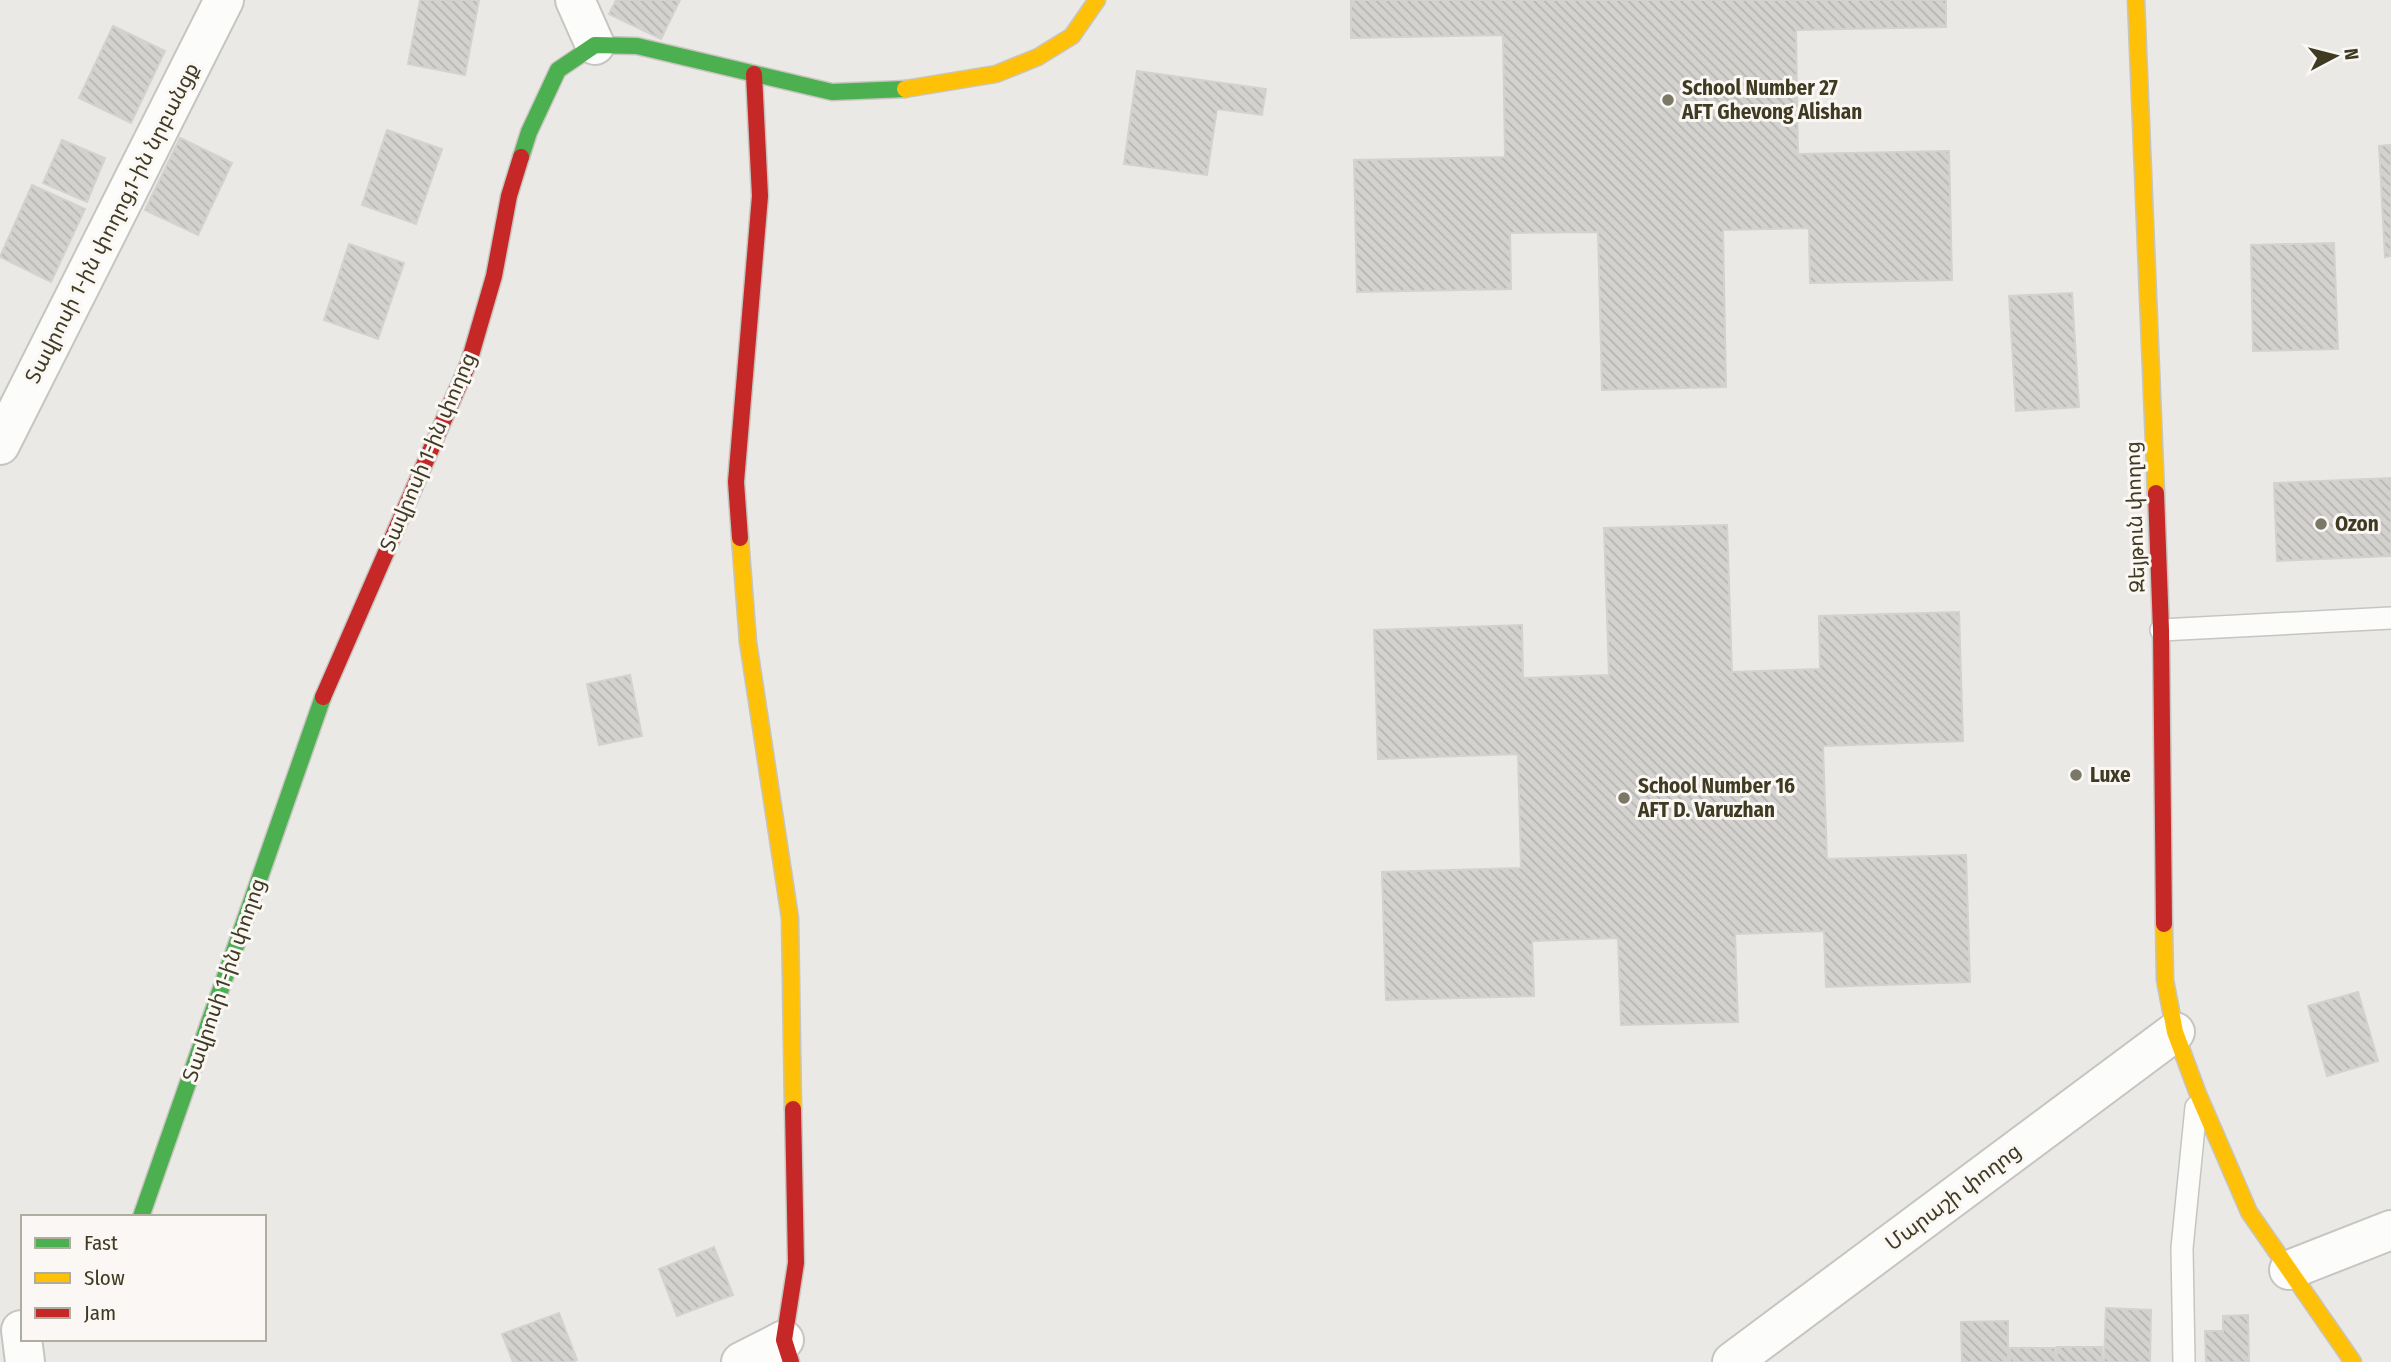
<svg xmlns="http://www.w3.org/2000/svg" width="2391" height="1362" viewBox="0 0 2391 1362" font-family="'Fira Sans Condensed','Noto Sans Armenian',sans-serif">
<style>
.building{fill:url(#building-back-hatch);stroke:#d4d2ce;stroke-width:2}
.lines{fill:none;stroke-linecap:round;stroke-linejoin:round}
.lane-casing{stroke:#c7c5c1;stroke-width:24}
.street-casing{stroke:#c7c5c1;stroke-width:42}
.fast-casing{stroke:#c7c5bf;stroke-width:19}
.slow-casing{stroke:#c7c5bf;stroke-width:19}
.jam-casing{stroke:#c7c5bf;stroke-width:19}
.lane{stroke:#fcfcfb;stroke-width:21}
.street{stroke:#fcfcfb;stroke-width:38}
.fast{stroke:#4caf50;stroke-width:16}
.slow{stroke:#ffc107;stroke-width:16}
.jam{stroke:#c62828;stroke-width:16}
.poi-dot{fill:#7b7866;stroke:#faf7f4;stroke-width:2.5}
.labels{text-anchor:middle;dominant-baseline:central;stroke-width:6;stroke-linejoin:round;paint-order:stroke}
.poi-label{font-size:21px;font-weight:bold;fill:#3f3b22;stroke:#faf7f4;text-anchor:start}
.street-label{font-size:21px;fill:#3f3b22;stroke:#faf7f4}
</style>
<defs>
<pattern id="building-back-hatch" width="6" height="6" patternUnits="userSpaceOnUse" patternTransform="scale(1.75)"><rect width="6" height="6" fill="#d4d2ce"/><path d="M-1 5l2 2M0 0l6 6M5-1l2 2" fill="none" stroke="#b7b5b1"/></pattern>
</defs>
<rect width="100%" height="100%" fill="#ebe9e5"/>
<path class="building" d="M420,0H479L465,75L408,64Z
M616,0H680L661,39L609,14Z
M1351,0H1946V27L1796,30L1798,154L1949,151L1952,280L1810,283L1809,228L1723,230L1726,387L1602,390L1598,232L1510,233L1511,289L1357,292L1354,160L1505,157L1503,35L1351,38Z
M113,26L165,51L131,123L79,98Z
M1137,71L1266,89L1262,115L1217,109L1207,175L1124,164Z
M387,130L442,149L416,224L362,205Z
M180,138L232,163L198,235L145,210Z
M62,140L105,158L87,202L43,183Z
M2391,145V256L2385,257L2379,146Z
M32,185L85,209L51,282L0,257Z
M2334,243L2338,349L2253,351L2251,245Z
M349,244L404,263L378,339L324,320Z
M2072,293L2079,407L2016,411L2009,296Z
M2391,478V556L2277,561L2274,483Z
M1727,525L1732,672L1820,669L1819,616L1959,612L1963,741L1823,746L1827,859L1966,855L1970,982L1826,987L1824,931L1735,934L1738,1022L1621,1025L1618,938L1532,941L1534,996L1386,1000L1382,872L1521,868L1518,754L1378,759L1374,630L1522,625L1523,678L1609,675L1604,528Z
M630,675L642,736L599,745L587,684Z
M2358,992L2378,1061L2327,1076L2308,1006Z
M714,1247L733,1295L677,1316L659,1269Z
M2106,1308L2151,1310L2150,1362H2104Z
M559,1313L577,1360L572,1362H513L502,1334Z
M2248,1315L2249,1362H2206L2205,1331H2223V1316Z
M2008,1321V1362H1962L1961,1322Z
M2057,1347H2102V1362H2057Z
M2010,1348H2055V1362H2010Z"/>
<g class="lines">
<g class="lane-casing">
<path id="lane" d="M2161,630L2391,618
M2184,1362L2182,1248L2196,1107"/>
</g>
<g class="street-casing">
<path id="street" d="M575,0L595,45
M0,445L224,0
M2289,1270L2391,1230
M21,1330L25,1362
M741,1362L784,1340
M1732,1362L2175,1032"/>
</g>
<g class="fast-casing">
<path id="fast" d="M521,157L529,132L558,70L595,45L637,46L832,92L905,89
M141,1217L323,697"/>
</g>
<g class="slow-casing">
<path id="slow" d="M2136,0L2156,493
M905,89L996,74L1038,57L1072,36L1097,0
M740,538L748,642L790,918L793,1109
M2164,924L2165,980L2175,1032L2198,1094L2249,1212L2353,1362"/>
</g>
<g class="jam-casing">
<path id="jam" d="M2156,493L2161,630L2164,924
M740,538L736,482L760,196L754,74
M323,697L469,362L494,276L509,196L521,157
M791,1362L784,1340L796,1263L793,1109"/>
</g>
<use href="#lane" class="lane"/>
<use href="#street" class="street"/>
<use href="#fast" class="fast"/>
<use href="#slow" class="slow"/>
<use href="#jam" class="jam"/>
</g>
<g class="poi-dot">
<circle cx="1668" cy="100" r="7"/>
<circle cx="2321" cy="524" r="7"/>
<circle cx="2076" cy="775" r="7"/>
<circle cx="1624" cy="798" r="7"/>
</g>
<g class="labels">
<g class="poi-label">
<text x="1682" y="88">School Number 27<tspan x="1682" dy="24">AFT Ghevong Alishan</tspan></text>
<text x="2335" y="524">Ozon</text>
<text x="2090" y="775">Luxe</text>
<text x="1638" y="786">School Number 16<tspan x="1638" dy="24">AFT D. Varuzhan</tspan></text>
</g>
<g class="street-label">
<text transform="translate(112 223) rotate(-63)">Տավրոսի 1-ին փողոց,1-ին նրբանցք</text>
<text transform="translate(428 452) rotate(-67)">Տավրոսի 1-ին փողոց</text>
<text transform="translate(2135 517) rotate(-92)">Զեյթուն փողոց</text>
<text transform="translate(224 980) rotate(-71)">Տավրոսի 1-ին փողոց</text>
<text transform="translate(1953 1197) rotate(-37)">Մարաշի փողոց</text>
</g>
</g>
<rect x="21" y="1215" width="245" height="126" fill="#faf7f4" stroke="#afaca0" stroke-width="2"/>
<rect x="35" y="1238" width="35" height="10" fill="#4caf50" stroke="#afaca0" stroke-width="2"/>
<text x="84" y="1250" font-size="21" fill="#3f3b22">Fast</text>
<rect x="35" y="1273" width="35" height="10" fill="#ffc107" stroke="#afaca0" stroke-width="2"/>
<text x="84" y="1285" font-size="21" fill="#3f3b22">Slow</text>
<rect x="35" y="1308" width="35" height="10" fill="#c62828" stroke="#afaca0" stroke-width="2"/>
<text x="84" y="1320" font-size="21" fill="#3f3b22">Jam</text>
<g transform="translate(2335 56) rotate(83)" stroke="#faf7f4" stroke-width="5" paint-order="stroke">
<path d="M0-5L12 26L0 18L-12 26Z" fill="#3f3b22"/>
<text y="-10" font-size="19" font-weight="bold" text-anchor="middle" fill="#3f3b22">N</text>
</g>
</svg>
